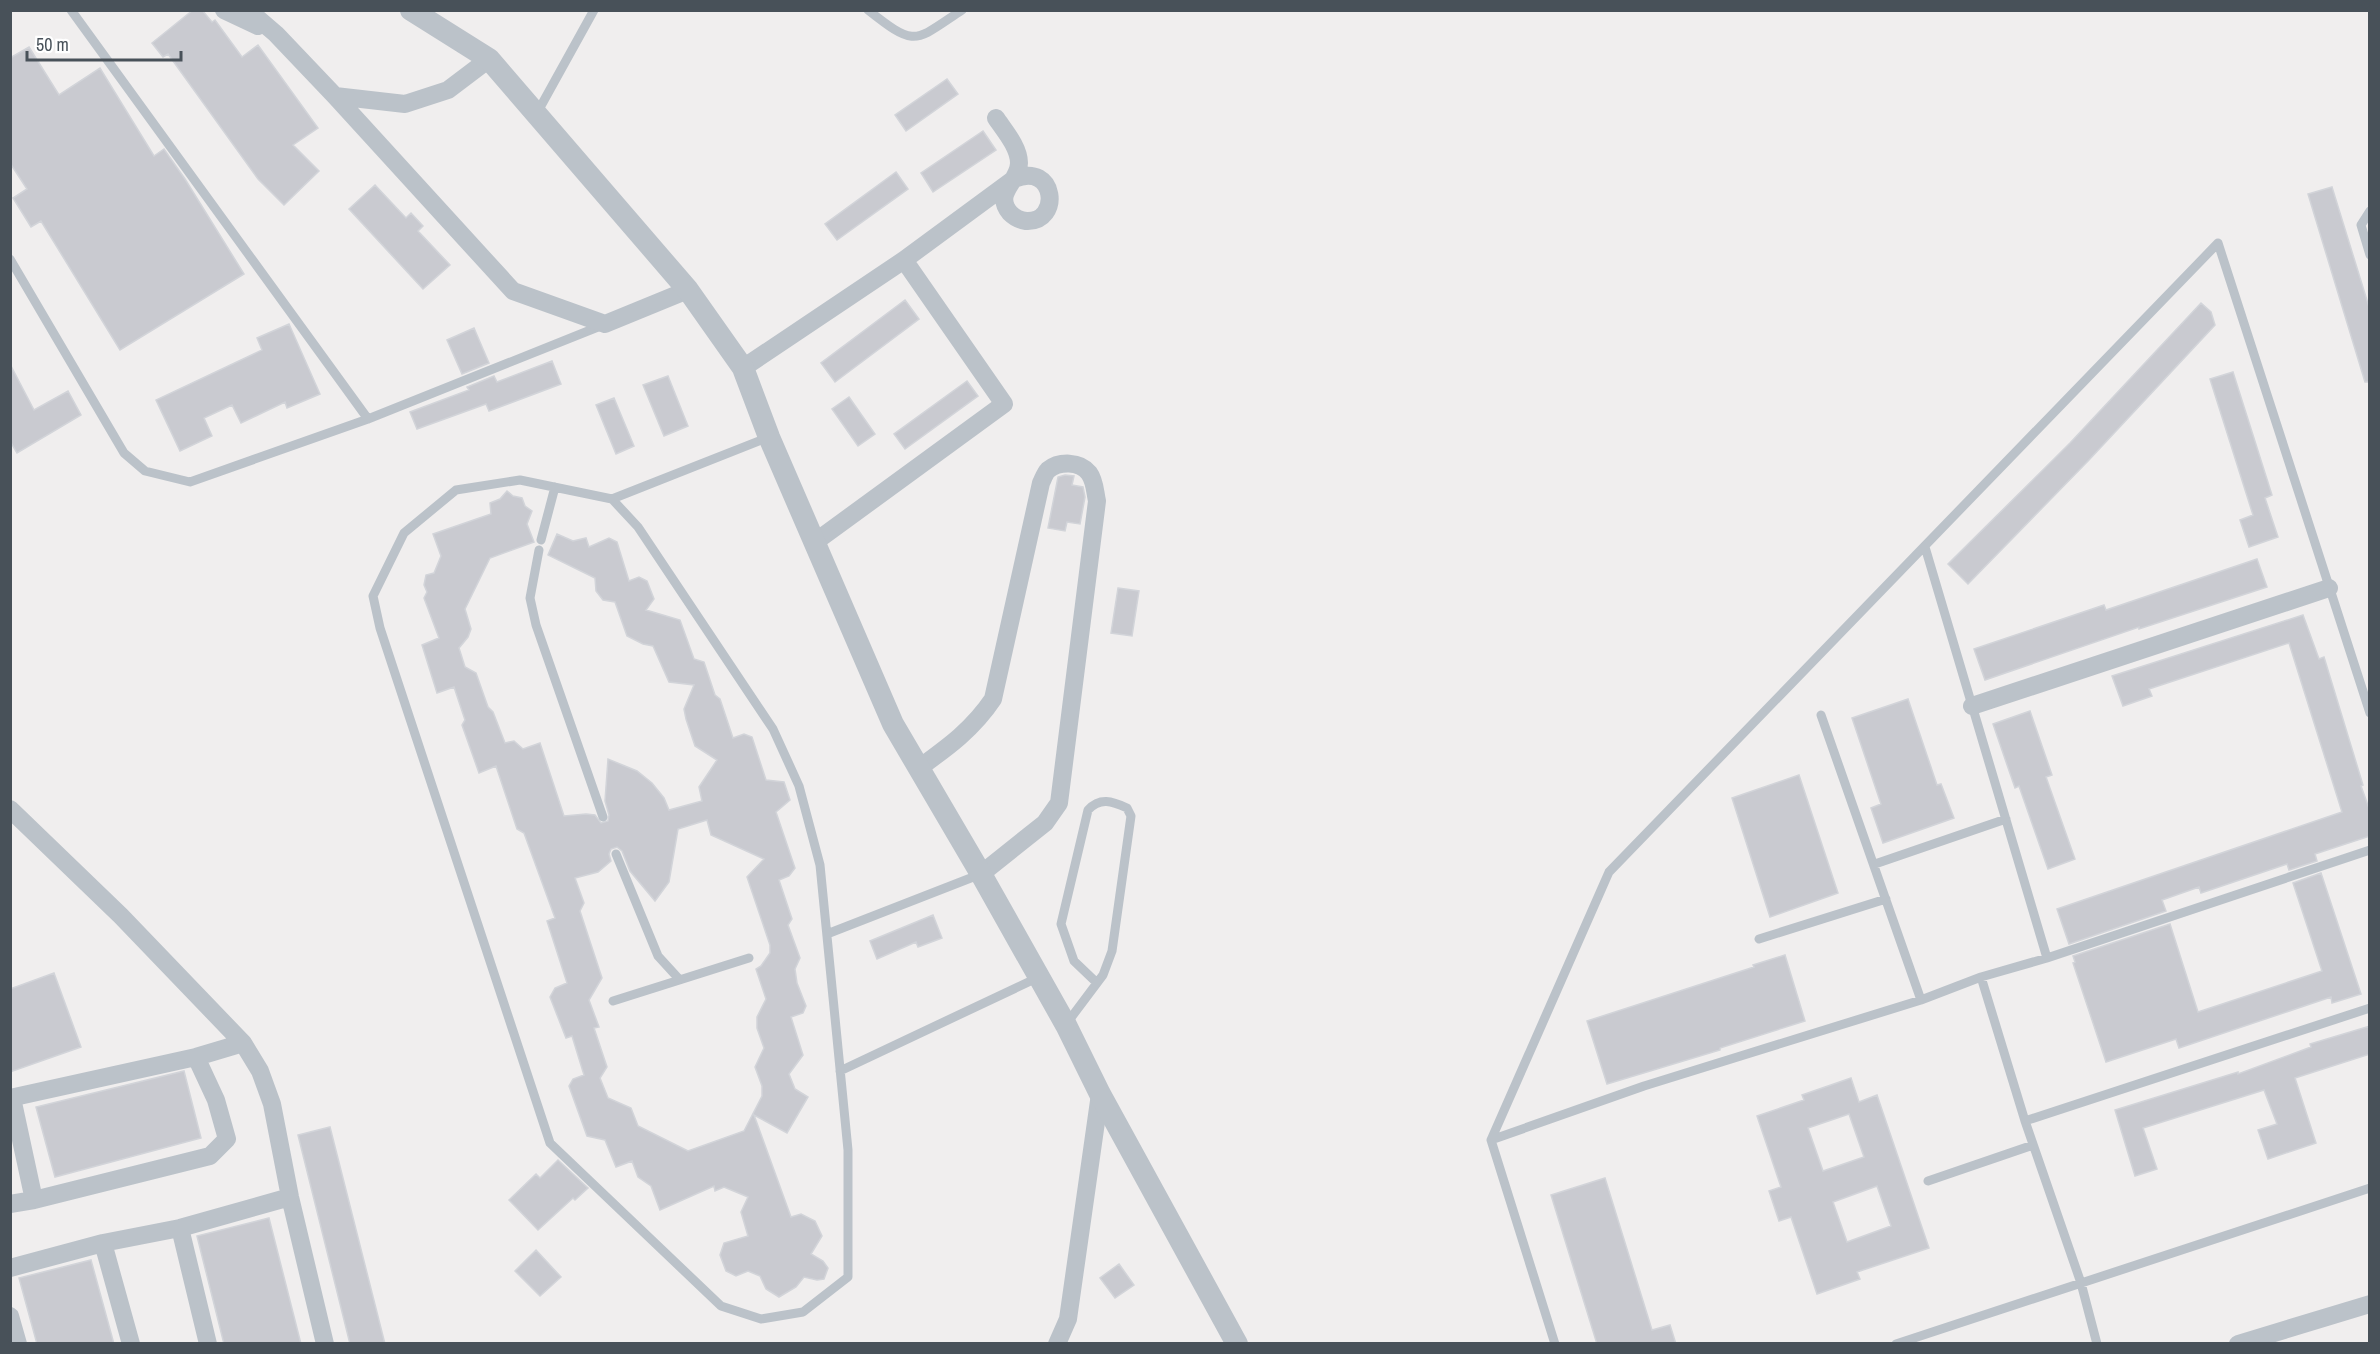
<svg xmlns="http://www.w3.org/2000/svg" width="2380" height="1354" viewBox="0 0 2380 1354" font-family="'Archivo Narrow',sans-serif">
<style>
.building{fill:#c9cad0;stroke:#d2d4d9;stroke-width:1.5;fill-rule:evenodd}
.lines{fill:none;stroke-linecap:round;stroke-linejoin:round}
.service{stroke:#bbc2c9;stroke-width:9}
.minor{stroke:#bbc2c9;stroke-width:18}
.tertiary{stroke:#bbc2c9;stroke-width:22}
</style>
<rect width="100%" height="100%" fill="#f0eeee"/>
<path class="building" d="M193,10H202L212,22L215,20L242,57L258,45L318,128L293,145L319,171L284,205L258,179L168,54L163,57L152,43Z
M29,47L59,95L100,68L154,156L164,149L185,179L244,274L120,350L41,221L31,227L13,198L27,189L10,163V58Z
M947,79L958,94L906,131L895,115Z
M983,131L996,150L933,192L921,173Z
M896,172L908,189L837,240L825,224Z
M375,185L406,218L411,213L423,226L418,231L450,265L423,289L349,209Z
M2332,187L2370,310V382H2365L2308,194Z
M905,300L919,319L835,382L821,363Z
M2201,303L2211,312L2215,325L2089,460L1968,584L1948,564L2070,443Z
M289,324L320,394L287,408L285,402L241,423L232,405L204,418L212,436L180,451L156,400L262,350L257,338Z
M474,328L489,363L462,374L447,340Z
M552,361L561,384L489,411L486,404L417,429L410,412L469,390L467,387L494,376L497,382Z
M10,364L34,410L68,391L81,415L17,453L10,441Z
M2233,372L2272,495L2265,498L2278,537L2249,547L2240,520L2253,515L2210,379Z
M668,376L688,426L664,436L643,385Z
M967,381L978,396L905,449L894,434Z
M849,397L875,434L858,446L832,409Z
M614,398L634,446L616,454L596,405Z
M1065,475L1074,476L1072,485L1083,487L1085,497L1080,524L1067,522L1065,531L1048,528L1058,477Z
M507,491L513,496L522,498L525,506L532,511L527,524L534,542L490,558L465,609L471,629L468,637L459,648L465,667L476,673L488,707L493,712L505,743L514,741L523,749L540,743L564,816L586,814L595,815L601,823L608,821L609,815L605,801L608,759L637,771L652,783L664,798L669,810L702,801L699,787L717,760L695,746L686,719L684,709L694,685L669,682L653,646L643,644L627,636L615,602L603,600L596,591L595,578L548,555L557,534L573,541L586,538L589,547L609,538L617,542L629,581L639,577L647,581L654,599L646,610L680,620L694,659L704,662L715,695L720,699L733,738L744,734L752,737L766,780L784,782L790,800L776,812L795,868L789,876L779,880L792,919L788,925L800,958L795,969L797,983L806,1006L803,1013L791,1017L803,1055L789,1074L795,1089L808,1097L787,1133L754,1115L791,1217L801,1214L815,1221L822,1236L811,1254L823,1261L828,1268L824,1279L817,1280L804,1277L796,1287L779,1297L766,1289L760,1276L748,1271L736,1276L726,1271L720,1255L724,1243L748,1236L741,1212L748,1197L724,1187L715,1191L714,1186L660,1210L651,1186L638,1177L632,1161L616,1167L605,1140L587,1136L569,1086L573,1079L584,1075L572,1036L566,1038L550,997L555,988L567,983L547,921L555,918L524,833L517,829L496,766L479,773L462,725L465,720L454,687L437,693L422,645L439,638L424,598L427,592L424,585L426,575L434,573L441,556L433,534L491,514L490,503L500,499ZM707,820L711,835L764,859L747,877L770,945V953L761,966L756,969L766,999L757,1017V1028L764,1048L755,1067L762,1086V1096L744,1131L688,1151L638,1126L631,1108L608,1098L600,1078L607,1067L594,1028L599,1027L589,1000L602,978L580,911L584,903L575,878L598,872L611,861L609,854L611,849L617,847L622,851L630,871L655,901L669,882L678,829Z
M2257,559L2267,587L2139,629V627L1985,680L1974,649L2104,605L2106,610Z
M1118,588L1139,591L1132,636L1111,633Z
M2303,615L2319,659L2324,657L2363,785L2361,786L2370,811V836L2315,854L2317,861L2289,870L2287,864L2201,893L2199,887L2162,900L2166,911L2069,944L2057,909L2342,812L2289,643L2149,689L2152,696L2123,706L2112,676Z
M1908,699L1937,785L1941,784L1954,818L1883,843L1871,808L1881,804L1852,718Z
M2030,711L2052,775L2046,777L2075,859L2048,869L2019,786L2015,788L1993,724Z
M1799,775L1838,893L1770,917L1732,798Z
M2321,873L2361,994L2332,1003L2331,997L2179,1048L2176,1039L2106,1062L2073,963L2075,962L2073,956L2170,924L2198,1012L2322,971L2293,883Z
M933,915L942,938L918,947L916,942L877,959L870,941Z
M1785,955L1805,1021L1720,1048V1050L1607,1084L1587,1021L1754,967L1753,965Z
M54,973L81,1047L10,1072V989Z
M2370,1026V1054L2295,1078L2316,1143L2268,1159L2258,1130L2277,1124L2264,1090L2143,1128L2157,1169L2135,1176L2115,1110L2238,1072V1074L2311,1047L2310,1044Z
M184,1071L201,1138L55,1177L36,1107Z
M1851,1078L1859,1102L1877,1095L1929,1248L1857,1272L1860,1279L1817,1294L1791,1217L1779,1221L1769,1191L1781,1187L1757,1116L1804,1100L1802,1095ZM1849,1114L1864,1157L1823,1171L1808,1128ZM1877,1186L1891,1226L1847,1242L1833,1202Z
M330,1127L347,1194L385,1344H350L298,1135Z
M558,1160L588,1188L575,1200L573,1198L538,1230L509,1200L536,1174L540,1178Z
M1605,1178L1652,1330L1670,1325L1676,1344H1597L1551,1195Z
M269,1218L301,1344H224L197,1236Z
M536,1250L561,1277L540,1296L515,1271Z
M91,1260L114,1344H37L19,1278Z
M1119,1264L1134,1285L1115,1298L1100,1278Z"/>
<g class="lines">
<path class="service" d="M71,10L368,419
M868,10C916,48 914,42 962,10
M537,113L594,10
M2370,211L2361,225L2370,255
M10,259L124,453L145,471L190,482L368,419L603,325
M520,480L612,499L638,527L773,729L799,786L820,865L848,1150V1277L803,1312L761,1319L721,1306L550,1143L380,628L373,596L404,533L456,490Z
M612,499L769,437
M541,540L555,487
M1925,547L2047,958
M539,550L530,598L536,625L603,817
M1821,715L1921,1000
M616,854L658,956L679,979
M1875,864L2006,819
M827,934L981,874
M1759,939L1886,899
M1981,977L2025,1121L2081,1283L2097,1344
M613,1001L749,958
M1067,1023L1103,975L1112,951L1131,816L1127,808C1112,801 1100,797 1088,810L1061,924L1074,961L1097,983
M840,1071L1039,977
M2025,1121L2370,1008
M1491,1140L1644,1086L1921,1000L1981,977L2047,958L2370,850
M1928,1181L2033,1145
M1555,1344L1491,1140L1609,872L2218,243L2370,713
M1896,1344L2370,1188"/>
<path class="minor" d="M224,10L258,26
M248,10L276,34L335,96L513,291L605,324L688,290
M335,96L405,104L448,90L489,59
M743,368L904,260L1014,179C1056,161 1062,223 1026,221C1019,220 1014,217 1010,213C993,193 1019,182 1019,163C1019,147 1004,130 996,118
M815,542L1004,404L904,260
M1972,706L2329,588
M919,768C948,747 973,729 993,699L1041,483C1043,479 1045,473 1048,470C1059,461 1080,461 1089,473C1095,481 1095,492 1097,501L1059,803L1045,823L981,874
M10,809L121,916L243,1043L260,1071L272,1104L290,1197L325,1344
M10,1098L196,1057L243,1043
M12,1098L34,1200L210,1156L227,1139L216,1100L196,1057
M10,1204L34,1200
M180,1228L208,1344
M103,1243L131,1344
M10,1268L103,1243L180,1228L290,1197
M10,1316L18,1344
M1057,1344L1068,1319L1100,1094
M2238,1344L2370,1304"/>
<path class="tertiary" d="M411,10L489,59L688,290L743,368L769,437L893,724L981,874L1066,1025L1100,1094L1237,1344"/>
</g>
<rect width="2380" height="1354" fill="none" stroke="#485159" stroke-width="24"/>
<path d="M27 51v9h154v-9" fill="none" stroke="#485159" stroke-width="3"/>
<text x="36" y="51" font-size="18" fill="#485159" stroke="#ffffff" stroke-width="4.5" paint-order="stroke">50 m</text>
</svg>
